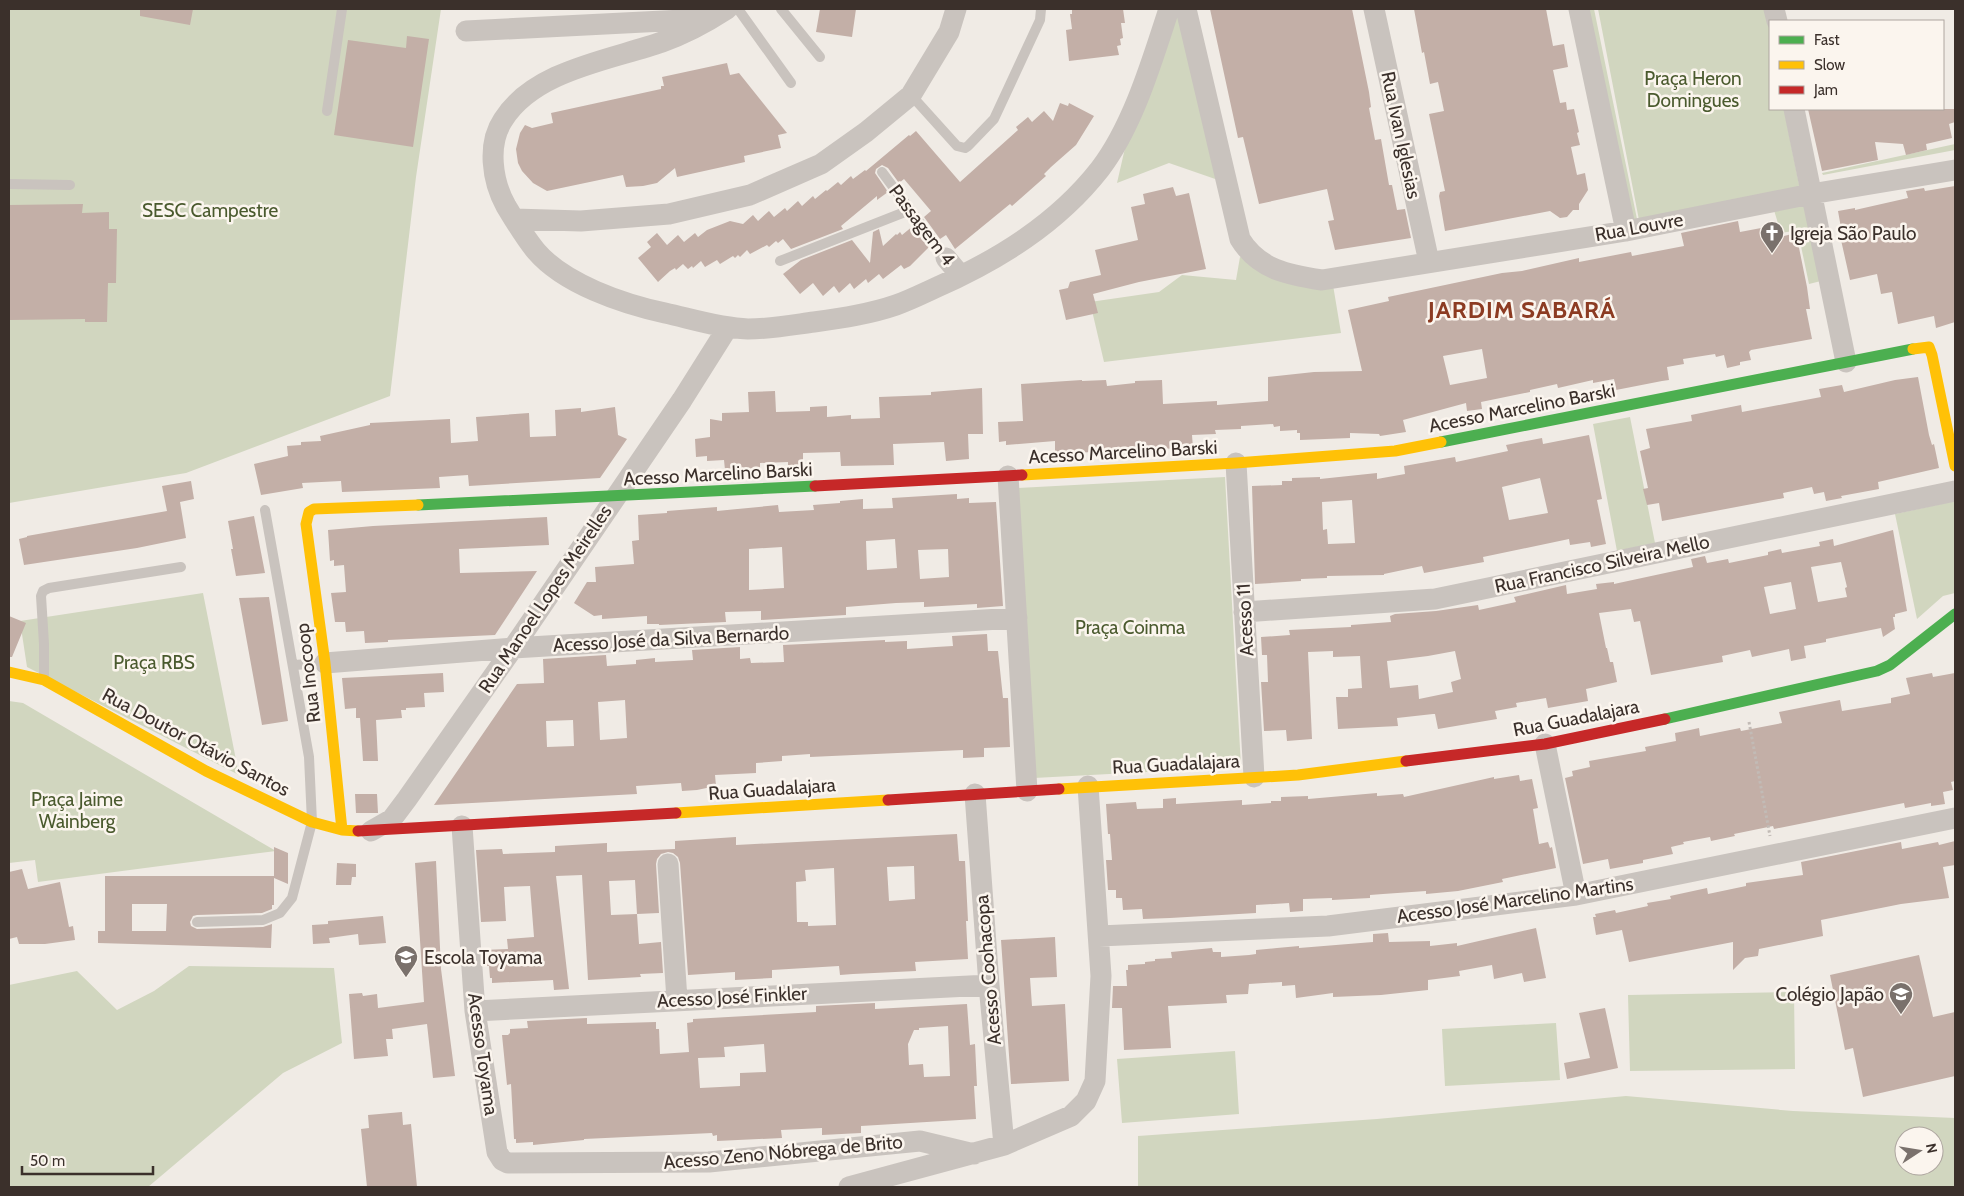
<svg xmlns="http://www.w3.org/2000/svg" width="1964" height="1196" viewBox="0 0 1964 1196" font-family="Cabin,sans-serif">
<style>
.green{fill:#d1d6bf;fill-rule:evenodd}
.building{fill:#c3afa7;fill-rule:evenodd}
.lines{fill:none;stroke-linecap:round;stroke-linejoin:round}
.path{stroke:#c2bbb6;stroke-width:3;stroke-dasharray:2.5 2.5;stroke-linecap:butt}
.lane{stroke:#c9c3be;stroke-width:10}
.street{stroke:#c9c3be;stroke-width:21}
.fast{stroke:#4caf50;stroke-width:11}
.slow{stroke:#ffc107;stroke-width:11}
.jam{stroke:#c62828;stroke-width:11}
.labels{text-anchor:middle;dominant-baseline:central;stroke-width:5;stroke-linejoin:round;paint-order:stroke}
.park-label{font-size:19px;fill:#4a5a2e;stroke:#fbf5ee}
.street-label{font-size:19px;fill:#3b302b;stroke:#fbf5ee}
.poi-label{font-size:19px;fill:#3b302b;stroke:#fbf5ee;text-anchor:start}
.district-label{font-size:24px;font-weight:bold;letter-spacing:1px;fill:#8c3b22;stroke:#fbf5ee}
</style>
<rect width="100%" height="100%" fill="#f0ebe5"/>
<path class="green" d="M9,9H441L416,177L390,396L186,473L9,503Z
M1177,9L1221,181L1169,163L1117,183L1125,148Z
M1584,9H1594L1637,219L1630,221Z
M1598,9H1772L1770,33V109H1784L1800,189L1639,220Z
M1955,144V150L1823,175L1822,173Z
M1804,200L1821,281L1809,284L1798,232L1805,229L1781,233L1773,207Z
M1240,257L1333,285L1341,333L1104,362L1090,302L1159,292L1182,275L1236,280Z
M1630,417L1655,543L1617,551L1593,424Z
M1225,477L1241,767L1034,778L1018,488Z
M1955,501V593L1943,596L1917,619L1895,514Z
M203,593L239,775L27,667L20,621Z
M9,701L23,703L276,851L38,882L35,860L9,863Z
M189,966L334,968L342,1043L283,1073L148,1187H9V985L77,971L117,1010L154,991Z
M1794,992L1795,1069L1630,1071L1628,995Z
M1556,1023L1560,1080L1445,1086L1442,1029Z
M1235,1051L1239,1114L1122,1123L1117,1059Z
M1626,1096L1793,1111L1955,1118V1187H1138V1136L1377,1119ZM1904,1136H1934V1166H1904Z"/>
<path class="building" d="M140,9H193L190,25L140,16Z
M820,9H856L852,37L816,32Z
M1072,9H1123L1125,23H1121L1123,38L1120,39L1121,45L1117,46L1119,55L1069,61L1066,30L1072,29L1070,14H1072Z
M1210,9H1352L1369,92L1371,107L1369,108L1375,140L1381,139L1389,185H1392L1397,210L1405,209L1411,238L1335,250L1328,221L1334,220L1327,189L1259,204L1243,137L1238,138Z
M1414,9H1546L1553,46L1564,44L1568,67L1553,70L1560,103L1566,102L1567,110L1574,109L1579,132L1577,133L1580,145L1571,147L1577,175L1585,173L1588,190L1579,204V210H1573L1567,217L1560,218L1550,211L1445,231L1439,196L1440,192L1445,191L1429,114L1444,111L1438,82L1430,84L1424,52L1422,53Z
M407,36L429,39L413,147L334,135L348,40L406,48Z
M727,63L730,75L739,73L787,133L778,135L781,148L744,156L745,162L677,177L675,168L657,183L643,186L626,187L623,175L547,191L533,183L522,171L518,163L516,149L520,133L525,125L532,128L553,123L551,113L661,89V86H664L662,77Z
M1060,103L1068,106L1069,103L1094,116L1076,145L1051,167L1044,174L1046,176L1012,206L1010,204L955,249L946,235L940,239L924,217L931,211L904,179L899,183L888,168L882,165L876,169L875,173L888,192L877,200V196L841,226L843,229L791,249L783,239L778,243L776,241L769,247L767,245L750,254L747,250L740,257L738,255L735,258L733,256L720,264L717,260L705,267L701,261L693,268L692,266L688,269L683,264L676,270L675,268L670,271L658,282L638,258L651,247L647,242L657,233L667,245L678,235L684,242L695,233L698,237L707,230L730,221L743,224L753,215L758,221L769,211L774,217L785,208L787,211L798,201L802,206L813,196L815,199L826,190L827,191L838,182L841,185L851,176L853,179L865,170L866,171L909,135L910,136L916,131L960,182L1018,130L1016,127L1028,117L1032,122L1044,111L1053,121Z
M1808,109H1955V122L1949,124L1952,138L1926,144L1927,150L1906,155L1903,144L1875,142L1878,160L1822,171Z
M1955,186V322L1936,328L1934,316L1898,324L1892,292L1881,294L1877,274L1850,280L1841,240L1843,239L1838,211L1855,208V210L1908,198L1906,191L1924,188L1925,191Z
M1173,187L1176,196L1189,193L1206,269L1139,282L1093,294L1098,313L1066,320L1059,290L1068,288L1070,282L1101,275L1095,250L1138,240L1131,207L1145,204L1143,194Z
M83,204L82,213L109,212V229H117L116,283H108L107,322H85V319L9,320V205Z
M1738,221L1740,232L1777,225L1780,237L1796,233L1807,287L1810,309H1806L1812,339L1751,350L1749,352L1751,360L1740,362V365L1727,368L1724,355L1716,357L1715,354L1683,359L1684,364L1667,367L1669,380L1662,381L1616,390L1614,379L1593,383V380L1558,388L1557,384L1530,390V392L1481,402L1482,409L1467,411L1466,403L1403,420L1406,432L1380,436L1379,434L1350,433V438L1300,440V433H1297V430L1280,431V426L1274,427L1273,424L1241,426V429L1215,430L1216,434L1192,435L1193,448L1114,450L1055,455V441L1006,445V441L999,442L998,422L1023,421L1021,384L1082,380V381L1106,380L1107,386L1135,383V381L1162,380L1163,404L1217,401V405L1268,401V377L1314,372L1362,371L1348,310L1389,301L1388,297L1502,273L1522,271L1579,258V262L1631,252L1632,256L1684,246L1681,233ZM1482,349L1487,378L1450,385L1443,356Z
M913,226L929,247L910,266L904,269L901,265L883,279L879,274L868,283L866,279L854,289L850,283L839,293L834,286L823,296L813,283L800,294L783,274L801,260L852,240L870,263L873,232L879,229L883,246L896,234L897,235L900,232L902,235Z
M1918,377L1929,435L1932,445L1934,444L1939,468L1878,482L1879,489L1841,496L1842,498L1826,501L1824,492L1814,494L1812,487L1783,493L1784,498L1662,521L1659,503L1647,505L1643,489L1648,488L1640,451L1650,448L1646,429L1692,421L1691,415L1741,405L1742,412L1821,397L1819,389L1842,385L1844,392L1895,380Z
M982,388L983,434H968L969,459L946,461L944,442L893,444L894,465L841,466L840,452L803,453V468H788V462L760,463V468L725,470L724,460L707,461V456L696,457L695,439L710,437V419L722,421V413L749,412L748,392L775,391L776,412L810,411V407L827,406V417L851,415V419L880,418L879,397L931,395V392Z
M615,407L618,435L627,439L600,478L469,486L468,475L439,477L440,488L342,492L341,481L302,483L303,488L261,495L254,464L288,456L287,446L301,445V442L321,441L320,436L370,425V423L450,419L451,443L478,441L476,417L529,413L530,437L556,436L555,410L581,408V412Z
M1589,435L1602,499L1597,500L1606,544L1591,547L1590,542L1570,545L1569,539L1483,557L1484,562L1424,573L1422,566L1384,574V575L1327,576V578L1301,579V581L1255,584L1252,486L1282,485V481H1292V478L1320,477V479L1377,473V479L1405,474L1404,466L1455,457L1456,462L1508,451L1506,445L1542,438L1543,444ZM1540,478L1548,513L1509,520L1502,487ZM1352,500L1355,543L1328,544L1327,529L1323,530L1322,502Z
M191,481L194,499L180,502L186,538L137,548L24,565L19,539L27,537V536L167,511L162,486Z
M957,494V499L969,498V503L996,502L1003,606L977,608V604L924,607V602L896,603L846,607V615L761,620V611L725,612L726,622L659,625V624H647V616L602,619V615L594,616L574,603L587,582H596L595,567L634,564L632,541L639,540L638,515L667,513V511L717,507V511L778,505L779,512L814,510L813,505L840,503V501L863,499V509L893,508L892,498ZM895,539L897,568L867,570L866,541ZM782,547L784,588L749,590V549ZM948,549L949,577L920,579L918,550Z
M254,516L265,573L236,576L231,549H233L228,521Z
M547,517L549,545L459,549L460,573L537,571L495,635L388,640V642L365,643L364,631L346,632L345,622H335L331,593L346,592L344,565L334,566V560L330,561L328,530L373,526Z
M1893,530L1907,611L1895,614V617H1893L1895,629L1883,637L1881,628L1826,639V642L1804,646L1806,658L1791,661L1789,649L1752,657L1750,650L1722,656L1723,662L1651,675L1640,621L1634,622L1631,609L1599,613L1606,648H1607L1610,662H1613L1617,682L1586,689L1588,701L1548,708L1546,698L1516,703L1517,707L1495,711L1497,719L1438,729L1435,714H1433L1397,718L1398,726L1338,729L1336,697H1348V689L1362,688L1360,656L1333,657V651L1308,652L1312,739L1287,741L1286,730L1264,731L1261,682H1268L1267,655H1262L1261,637L1290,635L1289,630L1351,627V625L1391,622L1390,616L1395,614L1436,611L1478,605L1479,610L1516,602L1514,597L1566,585L1567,594L1597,589L1596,584L1614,582V584L1693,567L1691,559L1705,556L1707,563L1728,559L1729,563L1768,555V552L1781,549L1782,553L1820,546L1819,542L1833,539L1834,546ZM1841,562L1847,587L1845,588L1847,597L1818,602L1811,567ZM1791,582L1796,609L1770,614L1764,587ZM1455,651L1461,679L1451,682L1453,692L1419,699L1418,685L1390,688L1387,661L1428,656Z
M269,597L288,721L262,725L239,598Z
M9,616L26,623L12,657H9Z
M987,634L988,651H998L1003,698H1008L1010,747L984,748V757L963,758V750L810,757V754L782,756V761L756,763V773L715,775L716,786L697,790L682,791L681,783L636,786L637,794L434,805L517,684L544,683L543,659L606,655L607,666L636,664V660L655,658V662L693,660L692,650L740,647V659L750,658L751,663L784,662L783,645L885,640V642L907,641V649L936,647L953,646L952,636ZM625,700L627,738L600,740L598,702ZM573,720L574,746L547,747L546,721Z
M443,673L444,692L424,693L425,707L406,708V710H401L402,718L376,720L378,761H363L360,718H356V708L345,709L342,678Z
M1932,673L1933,677L1955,673V781L1951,782L1953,790L1943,792L1945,804L1931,806V803L1905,808L1904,803L1774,829L1773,826L1734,834L1735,836L1711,841L1710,837L1683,842L1684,844L1671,847L1673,854L1643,860V863L1610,869L1608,859L1583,864L1565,778L1573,776L1572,771L1590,767L1589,761L1646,751L1645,747L1676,741L1675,733L1690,730L1699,728L1700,736L1740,728L1741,731L1782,723L1779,712L1840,700L1842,711L1891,703V698L1910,694L1906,678Z
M1519,775L1520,781L1532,779L1538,808L1533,809L1539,844L1548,842L1550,848L1552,847L1556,868L1502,879L1503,882L1458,891L1426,894V891L1383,894L1370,895V898L1332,900V898L1303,899V911L1290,912L1289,903L1256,905V913L1170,918L1143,919L1142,909L1123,910L1122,898H1116V890H1108L1106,860H1112L1110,834H1108L1106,804L1136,802L1137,809L1163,808V799L1176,798V804L1242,800V805L1271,803V801H1281V797L1308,796V799L1377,793V796L1403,794L1404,797L1494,777V779Z
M355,794H377L378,813H356Z
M957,834L959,861H965L968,921H966L968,959L915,962L916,971L853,974L840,975L839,966L772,970V978L735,980V972L688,975L680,863L678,857L673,853L668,852L661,854L657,859L656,864L659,913L637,914L639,944L661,942L663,973L640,974L641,977L588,980L582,875L556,876L569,989L554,990L553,980L492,983V978H490L489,966H484L483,950L508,949L507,939L534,937L530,886L504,887L506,921L481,922L476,850L502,849L503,854L555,852V846L607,843V852L675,849V841L736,837V845ZM914,866L915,899L889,901L887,867ZM834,868L836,925L808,926V922H797L796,882L806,881L805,870ZM635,880L637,914L611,915L609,881Z
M1955,841V865L1943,867L1949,898L1901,904L1821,920L1823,936L1759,949L1758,956L1745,958L1733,970V942L1629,962L1622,930L1596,935L1593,917H1596L1595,914L1615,910L1616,913L1648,906L1647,903L1671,899L1670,896L1707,888L1708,894L1746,886V883L1803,875L1801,862L1901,842L1902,849L1938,842L1939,845Z
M274,847L288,853V884L274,878V905H272V909L262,913L197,915L193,916L190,922L191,926L197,929L263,927L272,924L271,948L98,943V931H105V876H274ZM132,904H167L166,931H132Z
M436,861L441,969L455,1076L433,1078L427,1024L392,1029L393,1039H386L388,1056L354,1059L349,994L362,993L363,996L377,994L378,1008L424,1002L415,863Z
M337,863L356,864V877H352L351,885H336Z
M22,869L28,889L60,882L69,927L73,926L75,940L45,944H19L17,937L9,939V872Z
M383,916L386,943L359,945L358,934L329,938L330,943L313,944L312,925L328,924V921Z
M1536,928L1546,978L1524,982L1522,973L1494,979L1492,965L1459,971L1460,976L1428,980V990L1381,995L1333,997V993L1296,998L1295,985L1282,986V982L1249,984L1248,994L1226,995L1227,1003L1168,1006L1171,1048L1124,1050L1122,1008H1112L1113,986H1127L1126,970H1128V965L1145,964V962L1155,961V959L1172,958L1171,952L1212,948L1213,952H1221V957L1249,955L1256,954V950L1277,948L1299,946V948L1373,942V934L1388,933L1389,942L1430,941V946L1457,943V946Z
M1055,937L1057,977L1030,978L1032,1006L1065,1004L1069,1081L1011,1084L1001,940Z
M1919,955L1933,1017L1955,1012V1076L1863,1097L1853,1048L1845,1050L1830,975Z
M875,1003V1009L967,1004L970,1045L975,1044L977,1086H974L976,1119L861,1126V1133L822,1135V1128L781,1130L782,1138L717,1141V1135L713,1136L712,1133L584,1139V1140L533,1145V1142L516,1143V1139H514L511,1084L507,1085L502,1035H508L510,1033V1029L528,1028L527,1021L587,1018V1024L656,1022V1029H659L660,1054L689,1052L687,1023L693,1022V1019L816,1012V1006ZM948,1026L950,1076L924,1077L923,1064L909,1065L908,1044L914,1030H919V1028ZM764,1044L766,1072L740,1073V1086L700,1088L698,1058L725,1057L724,1047Z
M1605,1008L1618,1068L1567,1079L1564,1063L1590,1058L1579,1013Z
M402,1112L403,1125L411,1124L417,1187H367L361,1129L369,1128L368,1115Z"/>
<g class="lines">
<path class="path" d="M1749,722L1770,836"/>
<path class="lane" d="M738,9L791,83
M781,9L820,57
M911,95L957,146L965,148L968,146L994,119L1040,20L1041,9
M327,111L342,9
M882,172L946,258
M9,184L70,185
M780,261L910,210
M294,665L324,663
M44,679V644L41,596L43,591L49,588L181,567
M197,922L263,920L280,913L292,898L312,822L309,757L265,510"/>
<path class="street" d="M727,9C707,22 685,34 662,42C611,60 534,70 503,120C487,144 492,181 506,206C515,221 525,238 536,251C564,284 623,304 665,313C692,319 720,328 748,329C770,329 792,325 814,322C842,318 870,314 896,305C910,300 922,294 935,288C998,260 1057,224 1100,169C1133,126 1152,61 1169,9
M1186,9L1240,239C1259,270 1289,275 1322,280L1626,231L1811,194L1955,170
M1374,9L1429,262
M1579,9L1626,231
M1774,9L1777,21
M466,31L703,19
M1794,109L1846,362
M514,219L581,221L669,214L750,195L821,164L866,132L911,95L949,32L956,9
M946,258L961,276
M1236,463L1254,777
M1008,476L1027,791
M1244,612L1435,599L1955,491
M325,663L513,648L1017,618
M1545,744L1576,895
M975,794L989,985L1004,1145
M462,826L475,1011L497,1152L502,1160L508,1163L709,1162L920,1141L974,1154
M371,831L392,819L407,799L513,648L682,400L728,327
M668,864L677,1000
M1099,936L1328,926L1576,895L1955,818
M475,1011L989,985
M849,1187L1004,1145L1071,1116L1086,1101L1095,1081L1101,976L1088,786"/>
<path class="fast" d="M1441,442L1913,349
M418,505L815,486
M1665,719L1877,671L1890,665L1955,614"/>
<path class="slow" d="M1913,349L1929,347L1932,355L1955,466
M1022,475L1236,463L1395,451L1441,442
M9,672L44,680L206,771L312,822L342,830L358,831
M1059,789L1298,775L1406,761
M676,813L888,800
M342,830L325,663L306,524L309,512L314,509L418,505"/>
<path class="jam" d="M815,486L1022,475
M1406,761L1545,744L1665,719
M888,800L1059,789
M358,831L676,813"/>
</g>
<defs>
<g id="church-pin" transform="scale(1.25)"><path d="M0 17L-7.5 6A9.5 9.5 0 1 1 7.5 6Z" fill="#7a716c" stroke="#fbf5ee"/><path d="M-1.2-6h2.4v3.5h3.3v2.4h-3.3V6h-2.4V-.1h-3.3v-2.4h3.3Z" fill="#fff"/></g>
<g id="school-pin" transform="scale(1.25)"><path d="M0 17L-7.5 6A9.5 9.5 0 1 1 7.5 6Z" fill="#7a716c" stroke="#fbf5ee"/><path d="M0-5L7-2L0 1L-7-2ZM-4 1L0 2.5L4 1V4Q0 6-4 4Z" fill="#fff"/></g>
</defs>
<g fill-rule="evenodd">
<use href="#church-pin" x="1772" y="233"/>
<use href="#school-pin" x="406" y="957"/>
<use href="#school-pin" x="1901" y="994"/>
</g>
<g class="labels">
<g class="park-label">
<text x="1693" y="78">Praça Heron<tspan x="1693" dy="22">Domingues</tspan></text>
<text x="210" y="210">SESC Campestre</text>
<text x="1130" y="627">Praça Coinma</text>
<text x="154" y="662">Praça RBS</text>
<text x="77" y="799">Praça Jaime<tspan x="77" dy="22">Wainberg</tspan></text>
</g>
<g class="street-label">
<text transform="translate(1401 135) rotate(78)">Rua Ivan Iglesias</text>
<text transform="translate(922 225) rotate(53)">Passagem 4</text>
<text transform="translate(1639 227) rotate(-10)">Rua Louvre</text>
<text transform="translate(1522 408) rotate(-11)">Acesso Marcelino Barski</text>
<text transform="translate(1123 452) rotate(-3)">Acesso Marcelino Barski</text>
<text transform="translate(718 474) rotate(-3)">Acesso Marcelino Barski</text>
<text transform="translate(1602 564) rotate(-12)">Rua Francisco Silveira Mello</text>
<text transform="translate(545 599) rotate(-56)">Rua Manoel Lopes Meirelles</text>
<text transform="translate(1245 620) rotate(-93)">Acesso 11</text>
<text transform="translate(671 639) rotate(-3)">Acesso José da Silva Bernardo</text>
<text transform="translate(308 673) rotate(-97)">Rua Inocoop</text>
<text transform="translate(1576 718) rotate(-11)">Rua Guadalajara</text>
<text transform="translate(196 742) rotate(28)">Rua Doutor Otávio Santos</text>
<text transform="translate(1176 764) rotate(-3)">Rua Guadalajara</text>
<text transform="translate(772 789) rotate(-4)">Rua Guadalajara</text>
<text transform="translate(1515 900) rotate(-8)">Acesso José Marcelino Martins</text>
<text transform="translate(988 970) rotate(-95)">Acesso Coohacopa</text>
<text transform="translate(732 997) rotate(-3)">Acesso José Finkler</text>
<text transform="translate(483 1054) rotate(82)">Acesso Toyama</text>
<text transform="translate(783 1152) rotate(-5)">Acesso Zeno Nóbrega de Brito</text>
</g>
<g class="poi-label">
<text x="1790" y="233">Igreja São Paulo</text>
<text x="424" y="957">Escola Toyama</text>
<text x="1884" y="994" text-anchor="end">Colégio Japão</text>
</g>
<g class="district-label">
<text x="1522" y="309">JARDIM SABARÁ</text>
</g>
</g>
<rect width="1964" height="1196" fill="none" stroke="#3b302b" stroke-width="20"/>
<rect x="1769" y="20" width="175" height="90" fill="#fbf5ee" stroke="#aea6a0"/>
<rect x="1779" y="36" width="25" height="8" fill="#4caf50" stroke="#aea6a0"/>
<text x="1814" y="45" font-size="15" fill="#3b302b">Fast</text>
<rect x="1779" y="61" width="25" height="8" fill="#ffc107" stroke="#aea6a0"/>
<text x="1814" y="70" font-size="15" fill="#3b302b">Slow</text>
<rect x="1779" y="86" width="25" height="8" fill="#c62828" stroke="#aea6a0"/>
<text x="1814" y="95" font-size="15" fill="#3b302b">Jam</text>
<g transform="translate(1919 1151) rotate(78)"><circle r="24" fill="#fbf5ee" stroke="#aea6a0"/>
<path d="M0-4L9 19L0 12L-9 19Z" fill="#7a716c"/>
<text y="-8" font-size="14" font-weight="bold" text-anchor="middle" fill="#3b302b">N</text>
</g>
<path d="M22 1166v8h131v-8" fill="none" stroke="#3b302b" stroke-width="2.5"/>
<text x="30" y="1166" font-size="15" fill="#3b302b" stroke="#fbf5ee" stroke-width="4" paint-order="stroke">50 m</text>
</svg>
